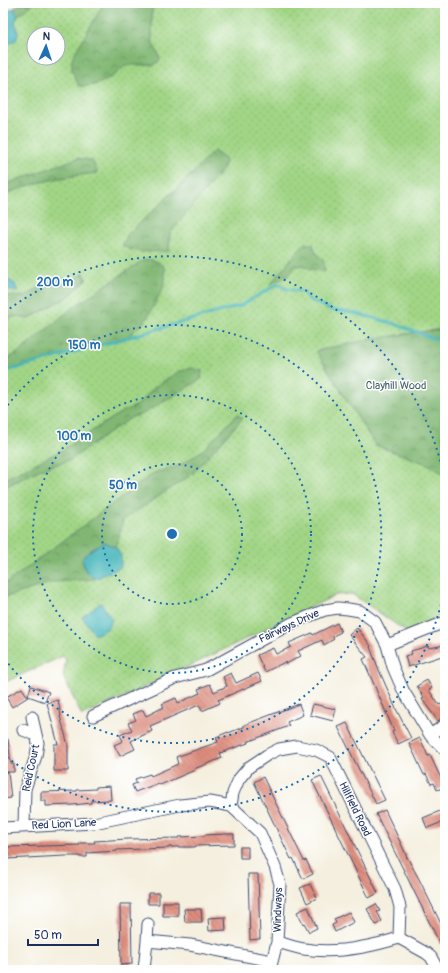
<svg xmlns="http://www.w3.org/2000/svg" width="448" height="973" viewBox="0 0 448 973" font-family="Pangolin,sans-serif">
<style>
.grass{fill:url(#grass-dots);stroke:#5e8272;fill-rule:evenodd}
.forest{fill:url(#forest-crowns);stroke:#4e7368}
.water{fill:#44b5ba;stroke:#30728c}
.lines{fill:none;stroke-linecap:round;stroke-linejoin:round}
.stream{stroke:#44b5ba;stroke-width:3}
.building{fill:url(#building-back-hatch)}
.minor-casing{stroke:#3c4c71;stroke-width:13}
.minor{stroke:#fff;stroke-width:11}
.ring{fill:none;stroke:#1f6fb2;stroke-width:2;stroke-dasharray:2 4}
.labels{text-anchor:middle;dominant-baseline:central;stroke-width:3;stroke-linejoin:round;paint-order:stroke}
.park-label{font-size:11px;fill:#44616a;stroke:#fff}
.street-label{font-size:11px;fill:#1b2f5e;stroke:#fff}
.centre{fill:#1f6fb2;stroke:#fff;stroke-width:2}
.ring-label{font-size:12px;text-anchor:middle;font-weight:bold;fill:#1f6fb2;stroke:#fff;stroke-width:3;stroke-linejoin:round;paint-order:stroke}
</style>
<defs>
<pattern id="grass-dots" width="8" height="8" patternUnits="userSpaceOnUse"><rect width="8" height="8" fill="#a2d686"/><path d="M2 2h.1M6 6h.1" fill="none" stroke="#8bb876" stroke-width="1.8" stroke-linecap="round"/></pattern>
<pattern id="forest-crowns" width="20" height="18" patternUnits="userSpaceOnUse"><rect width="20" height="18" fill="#81b773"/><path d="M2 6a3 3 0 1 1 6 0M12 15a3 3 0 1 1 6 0" fill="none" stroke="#699562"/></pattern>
<pattern id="building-back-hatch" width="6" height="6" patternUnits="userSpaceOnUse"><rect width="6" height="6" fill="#df8d7d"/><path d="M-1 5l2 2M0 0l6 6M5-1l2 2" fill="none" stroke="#b4746a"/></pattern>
</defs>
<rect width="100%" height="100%" fill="#fff"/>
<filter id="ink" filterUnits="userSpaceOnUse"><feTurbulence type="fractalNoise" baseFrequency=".025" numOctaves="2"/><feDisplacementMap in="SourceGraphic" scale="8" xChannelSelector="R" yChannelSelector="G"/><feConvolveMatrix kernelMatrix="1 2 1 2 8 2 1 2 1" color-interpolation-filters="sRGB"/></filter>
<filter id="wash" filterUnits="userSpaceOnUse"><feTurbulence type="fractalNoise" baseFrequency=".012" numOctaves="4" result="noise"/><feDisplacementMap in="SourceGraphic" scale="16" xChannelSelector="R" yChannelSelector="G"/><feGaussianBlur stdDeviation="0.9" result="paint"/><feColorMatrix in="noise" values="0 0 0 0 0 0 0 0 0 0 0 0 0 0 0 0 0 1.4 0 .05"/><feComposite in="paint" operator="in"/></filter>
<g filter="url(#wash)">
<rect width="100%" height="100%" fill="#f4efde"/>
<path class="grass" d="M34,3H445V329C401,334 359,341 316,351L430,465L445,475V613L407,632L352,594L336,595L169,676L82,716L63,676L66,660L63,656L3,683V322L14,316L28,319L69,296L86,280L84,273L65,284H46L24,297L8,296L3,293V47L16,40L18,33L15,22L18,15ZM34,34H58V58H34Z"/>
<path class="forest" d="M21,3H34L18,15L14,8Z
M104,3H152V42L158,53L160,60L154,65H126C112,78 99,87 79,86L72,71V58Z
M214,151L225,159L224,168L170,233L169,251L138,252L122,246L128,234L192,174Z
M78,158L93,161L97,173C65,177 32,181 3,196V185Z
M304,244H313L316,253L323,260L325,272L311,269L304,265L296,266L288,276L270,284Z
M148,259L158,262L164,267L165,277L163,288L146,320L125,339L3,372V362L22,350L71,309L140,262Z
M84,273L86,280L69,296L28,319L14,316L3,322V293L8,296L24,297L46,284H65Z
M445,329V475L430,465L375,445L316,351C359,341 401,334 445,329Z
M192,368L202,371L201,379L143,414L132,417L70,460L41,469L3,488V480L62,450L122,412L138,405L156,386L178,372Z
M237,415L243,418L191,475L123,520L116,547L104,542L85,570L95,579L54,582L3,598V584L8,582L154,473L181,465L203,450Z"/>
<path class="water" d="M14,8L18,15L15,22L18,33L16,40L3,47V12Z
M3,276L15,284L18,292L6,290L3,288Z
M104,542L116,547L121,556V567L95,579L85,570L82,558L88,552Z
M101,603L112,620L107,629L95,635L82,617Z"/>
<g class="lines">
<path class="stream" d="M3,372L240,306L278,284L286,289L303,292L310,300L331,310L354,313L392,323L440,341L439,352L445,355"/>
</g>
<g id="blocks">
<path class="building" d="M337,623L341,632L333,636L334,639L324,645L322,640L298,651L301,656L286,664L285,662L265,672L257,655L273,648L276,654L291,647L289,643L312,633L313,635Z
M357,628L371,646L370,647L379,670L396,709L411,738L398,744L392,732L394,731L363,659L367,657L349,635Z
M445,645V655L408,667L405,656L412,654L411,651L428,646L429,648Z
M231,673L236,683L258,673L262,681L218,700L220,703L202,711L199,705L150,726L152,731L131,741L135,749L120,756L114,745L123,741L120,735L132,730L128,723L136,720L133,714L143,710L146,716L164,707L162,704L176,698L178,703L200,693L198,689L210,684L214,692L227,686L223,677Z
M427,680L432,688L429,690L439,705L441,704L445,710V715L438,721L422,699L424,698L417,686Z
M31,686L49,692L45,702L28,696Z
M22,688L28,697L12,707L6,697Z
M58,700L61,716H60L68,745V771H54V744H58L47,703Z
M299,704L303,715L287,722L289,726L247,742L248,743L220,753L222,758L194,769L195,770L160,785L159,783L135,792L132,785L137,783L135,779L150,774L151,776L178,764L176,757L218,742L216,737L228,732V733L244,727V725Z
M313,704L336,709L333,721L310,715Z
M347,723L385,800L376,804L338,727Z
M420,738L428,756L430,755L445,787L437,790L434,783L431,784L426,774L424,775L409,743Z
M3,739H8L11,764H14V772H3Z
M3,772H8L11,798L3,799Z
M321,776L378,893L369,898L312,780Z
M263,777L304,861L306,860L313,874L303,879L293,858L291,859L254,782Z
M110,786L111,800L91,801V803L73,805L46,806V801H41V792L77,791V790L96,789V787Z
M445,809V821L427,828L423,818Z
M385,810L403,848L407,857H406H407L419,879L445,932V942L440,944L376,814Z
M226,834H234V845L195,846V847H169V848L117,850V851L87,853V857H80V856H65L6,859V847L80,845V843H95L94,841L128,839L179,838V837L205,836L204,835Z
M240,847H248V858H240Z
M248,874H258L260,939L250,940Z
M310,884L317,898L307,903L300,888Z
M148,893H159V904H148Z
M163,902H178V916H163Z
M120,904H131L132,964L121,965Z
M376,904L380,911L377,912L382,921L376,925L367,909Z
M308,907L317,928L309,932L304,923L303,924L297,912Z
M184,909H201L202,922H185Z
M349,912L354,922L335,932L332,925L336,923L334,919Z
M225,917L226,930L209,931L208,918Z"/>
</g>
</g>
<g filter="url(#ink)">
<use href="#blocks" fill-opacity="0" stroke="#3c4c71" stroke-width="1"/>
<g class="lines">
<g class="minor-casing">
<path id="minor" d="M387,645L445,622
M93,716L175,678L206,670L292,623L325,610L338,608L348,609L360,611L375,622L387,645L393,667L403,690L430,735L445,750
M23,730L36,735
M430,735L445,725
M231,806L233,793L239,779L249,767L267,755L279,749L297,746L316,750L330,757L395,889L400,907L399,938L426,953L431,957L438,970
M24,826L25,789L36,756L38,743L32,717
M3,828L94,823L180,805L210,802L231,806L260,833L275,867L280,884L277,942L270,970
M148,924L147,941L190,945L272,961
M277,942C286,944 295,948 304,949C335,954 370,947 399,938
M144,970L147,941"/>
</g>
<use href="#minor" class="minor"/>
</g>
</g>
<g class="ring">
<circle cx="172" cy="534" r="70"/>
<circle cx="172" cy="534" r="139"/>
<path d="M4 410A209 209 0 1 1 4 658"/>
<path d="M445 587A278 278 0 0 1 5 756M5 312A278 278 0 0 1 445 481"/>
</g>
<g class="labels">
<g class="park-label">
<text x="396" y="385">Clayhill Wood</text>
</g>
<g class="street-label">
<text transform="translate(289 626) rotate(-25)">Fairways Drive</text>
<text transform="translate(31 768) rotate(-78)">Reid Court</text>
<text transform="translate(355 809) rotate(64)">Hillfield Road</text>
<text transform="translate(64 824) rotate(-3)">Red Lion Lane</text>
<text transform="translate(278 910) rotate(-88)">Windways</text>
</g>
</g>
<circle cx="172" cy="534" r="6" class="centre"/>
<g class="ring-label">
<text x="55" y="286">200 m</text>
<text x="84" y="349">150 m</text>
<text x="74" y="440">100 m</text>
<text x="123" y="489">50 m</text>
</g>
<rect width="448" height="973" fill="none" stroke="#fff" stroke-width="16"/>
<g transform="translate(46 46) rotate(3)"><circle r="19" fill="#ffffff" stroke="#a4acbf"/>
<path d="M0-3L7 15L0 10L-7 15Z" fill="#1f6fb2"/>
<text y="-6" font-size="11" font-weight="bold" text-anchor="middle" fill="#1b2f5e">N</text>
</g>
<path d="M28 939v6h70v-6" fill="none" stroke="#1b2f5e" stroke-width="2"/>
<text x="34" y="939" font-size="12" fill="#1b2f5e" stroke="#ffffff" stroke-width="3" paint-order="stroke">50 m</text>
</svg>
